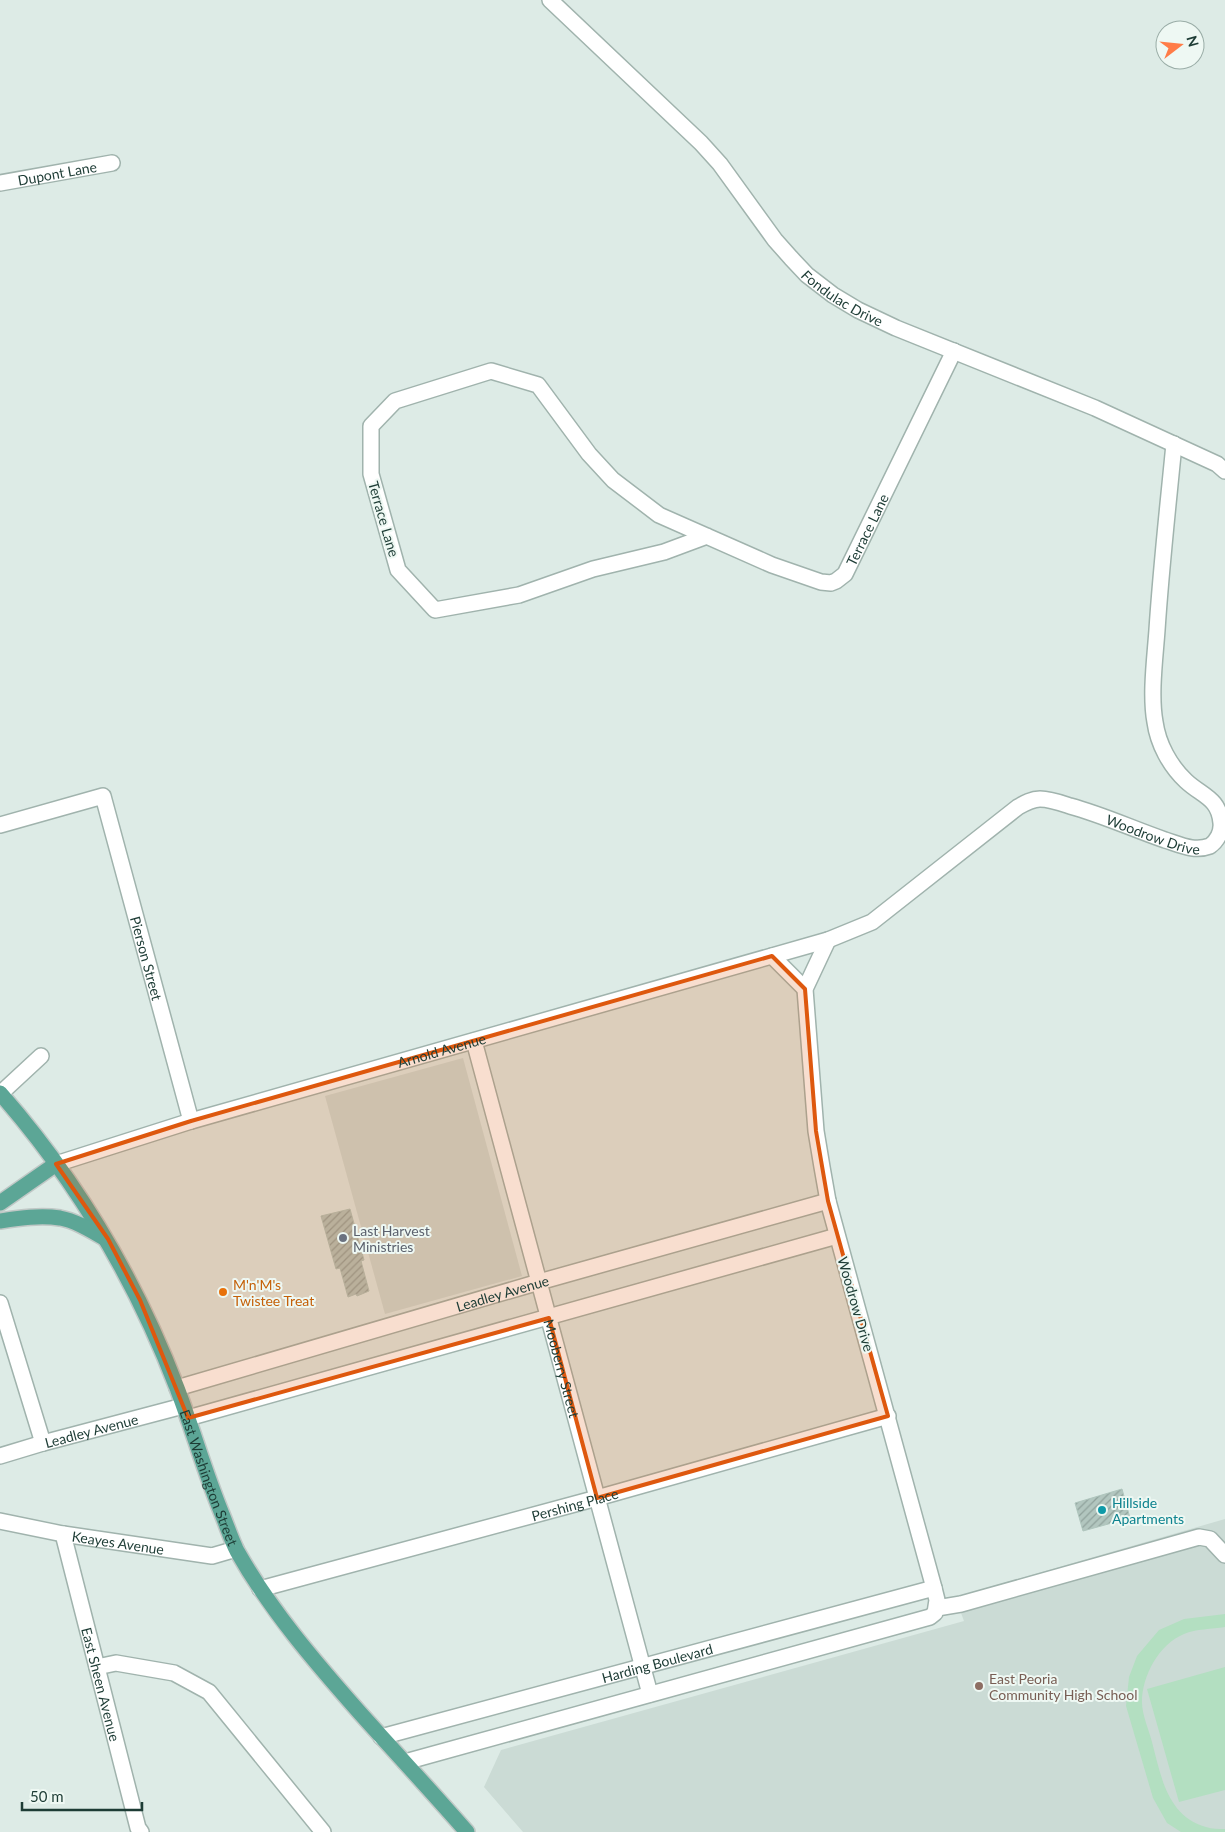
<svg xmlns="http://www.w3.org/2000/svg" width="1225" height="1832" viewBox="0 0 1225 1832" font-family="Lato,sans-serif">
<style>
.built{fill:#cbdbd5}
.green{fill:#b3dfc1}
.building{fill:url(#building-hatch);stroke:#afc5bd}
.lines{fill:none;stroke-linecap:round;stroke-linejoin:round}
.minor-casing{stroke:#a0b3ad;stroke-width:18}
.major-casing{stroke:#c0c8c6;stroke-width:18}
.minor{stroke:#fff;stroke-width:15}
.major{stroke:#5ca696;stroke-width:15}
.marked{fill:#de580e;fill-opacity:0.2;stroke:#de580e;stroke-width:4;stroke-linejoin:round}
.worship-dot{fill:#6b7280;stroke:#eef8f3;stroke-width:2}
.food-dot{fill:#e8710a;stroke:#eef8f3;stroke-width:2}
.culture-dot{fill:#0f9aa8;stroke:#eef8f3;stroke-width:2}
.education-dot{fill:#8d6e63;stroke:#eef8f3;stroke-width:2}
.labels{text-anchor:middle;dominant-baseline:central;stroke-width:4;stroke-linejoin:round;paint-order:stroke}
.street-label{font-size:14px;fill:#1d3c35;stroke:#eef8f3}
.worship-label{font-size:14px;fill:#5b616d;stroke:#eef8f3;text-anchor:start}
.food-label{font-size:14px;fill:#c56008;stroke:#eef8f3;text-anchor:start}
.culture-label{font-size:14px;fill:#0d838f;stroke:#eef8f3;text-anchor:start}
.education-label{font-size:14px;fill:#785e54;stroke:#eef8f3;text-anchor:start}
</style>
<defs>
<pattern id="building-hatch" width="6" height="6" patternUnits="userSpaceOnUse" patternTransform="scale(1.25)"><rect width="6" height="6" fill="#b2c6bf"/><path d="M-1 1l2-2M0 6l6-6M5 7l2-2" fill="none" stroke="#90a29c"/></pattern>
</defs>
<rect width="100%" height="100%" fill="#ddebe6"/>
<path class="built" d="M463,1058L522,1276L385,1314L325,1096Z
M1225,1519V1832H523L484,1787L501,1750L964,1621L955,1597Z"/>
<path class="green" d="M1225,1614V1627C1212,1629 1196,1629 1184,1634C1159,1644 1142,1676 1142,1702C1142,1715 1149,1730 1152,1742C1161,1776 1167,1816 1206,1827C1212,1829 1219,1829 1225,1829V1832H1181L1167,1823L1153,1798L1126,1706L1129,1677L1137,1656L1159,1630L1184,1619Z
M1225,1667V1790L1179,1802L1147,1689Z"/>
<path class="building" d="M350,1209L364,1260L361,1261L369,1291L357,1296L356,1294L348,1297L340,1268L336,1269L321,1216Z
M1122,1489L1130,1518L1083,1531L1075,1503Z"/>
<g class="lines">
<g class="minor-casing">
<g id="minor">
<path id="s1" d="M550,0L701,143L720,164L775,240L791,258L807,275L833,295L858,310L896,328L1095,408L1217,464L1225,471"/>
<path id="s2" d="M0,183L112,163"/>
<path id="s3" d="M707,536L664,552L593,569L519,595L435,610L398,570L371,474V426L395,401L491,371L538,385L589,454L613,480L659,515L772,565L821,582L831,583L836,581L845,574L954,351"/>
<path id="s4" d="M0,825L103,796L191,1121"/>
<path d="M772,956L805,989"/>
<path id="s5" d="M474,1041L650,1694"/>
<path d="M0,1094L41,1056"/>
<path id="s6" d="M56,1164L191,1121L828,940L872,922L1018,807C1025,803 1032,799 1040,799C1050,799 1061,803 1070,806C1103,815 1133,829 1165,840C1181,845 1194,852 1210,846C1217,841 1222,832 1221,823C1219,798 1202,796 1186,781C1170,766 1158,744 1155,722C1150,695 1155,658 1157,630C1161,568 1168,506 1174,444"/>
<path d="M0,1303L43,1443"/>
<path id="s7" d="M177,1388L539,1282L828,1201"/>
<path d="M188,1418L837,1236"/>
<path id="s8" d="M0,1456L43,1443L183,1406"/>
<path id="s9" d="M0,1521L63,1534L212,1556L236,1549"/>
<path id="s10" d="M63,1534L138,1828L141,1832"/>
<path id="s11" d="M260,1589L597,1498L888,1416"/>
<path d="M937,1608L961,1604L1199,1537L1210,1539L1225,1555"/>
<path d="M97,1667L116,1663L174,1673L209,1692L323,1832"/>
<path id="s12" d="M381,1737L934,1588"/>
<path d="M405,1762L930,1617L935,1613L937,1600L934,1588L828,1201L822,1167L816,1131L805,989L828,940"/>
</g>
</g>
<g class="major-casing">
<g id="major">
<path id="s13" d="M0,1093C78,1182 135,1278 177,1388C193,1430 205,1473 222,1514C227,1526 231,1539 237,1551C271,1611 315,1662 360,1713C396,1753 432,1792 467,1832"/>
<path d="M0,1203L56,1164"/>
<path d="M0,1221C20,1218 40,1215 60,1218C76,1221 90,1230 104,1238"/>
</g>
</g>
<use href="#minor" class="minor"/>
<use href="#major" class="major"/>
</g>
<path class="marked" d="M772,956L805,989L816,1131L828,1201L888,1416L597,1498L549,1318L188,1418L140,1300L108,1239L56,1164L191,1121Z"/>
<circle class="worship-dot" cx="343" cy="1238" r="5"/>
<circle class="food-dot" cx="223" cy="1292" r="5"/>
<circle class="culture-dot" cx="1102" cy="1510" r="5"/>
<circle class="education-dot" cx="979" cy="1686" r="5"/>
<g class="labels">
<g class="street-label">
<text stroke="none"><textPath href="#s2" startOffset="58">Dupont Lane</textPath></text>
<text stroke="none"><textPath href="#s1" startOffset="420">Fondulac Drive</textPath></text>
<text transform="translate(384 519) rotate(74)">Terrace Lane</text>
<text stroke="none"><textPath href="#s3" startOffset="1100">Terrace Lane</textPath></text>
<text stroke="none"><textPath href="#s6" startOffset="1180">Woodrow Drive</textPath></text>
<text stroke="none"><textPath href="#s4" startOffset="275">Pierson Street</textPath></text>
<text stroke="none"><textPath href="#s6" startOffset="402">Arnold Avenue</textPath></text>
<text stroke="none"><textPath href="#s7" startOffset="339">Leadley Avenue</textPath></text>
<text transform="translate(856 1304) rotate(74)">Woodrow Drive</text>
<text stroke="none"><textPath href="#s5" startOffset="339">Mooberry Street</textPath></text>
<text stroke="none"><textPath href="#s8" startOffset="95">Leadley Avenue</textPath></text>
<text stroke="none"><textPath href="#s13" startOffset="441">East Washington Street</textPath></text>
<text stroke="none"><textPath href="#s11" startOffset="326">Pershing Place</textPath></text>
<text stroke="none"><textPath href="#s9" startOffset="120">Keayes Avenue</textPath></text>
<text stroke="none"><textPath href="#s12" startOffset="286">Harding Boulevard</textPath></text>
<text stroke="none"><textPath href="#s10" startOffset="155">East Sheen Avenue</textPath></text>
</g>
<g class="worship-label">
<text x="353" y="1230">Last Harvest<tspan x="353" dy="16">Ministries</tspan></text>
</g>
<g class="food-label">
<text x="233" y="1284">M'n'M's<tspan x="233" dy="16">Twistee Treat</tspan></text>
</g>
<g class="culture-label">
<text x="1112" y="1502">Hillside<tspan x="1112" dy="16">Apartments</tspan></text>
</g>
<g class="education-label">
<text x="989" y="1678">East Peoria<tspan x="989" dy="16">Community High School</tspan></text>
</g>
</g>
<g transform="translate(1180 45) rotate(74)"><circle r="24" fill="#eef8f3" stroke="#9aada7"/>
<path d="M0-4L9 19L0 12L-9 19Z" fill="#ff7c47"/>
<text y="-8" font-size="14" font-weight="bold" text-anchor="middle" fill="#1d3c35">N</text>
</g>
<path d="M22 1802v8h120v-8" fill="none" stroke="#1d3c35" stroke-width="2.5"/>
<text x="30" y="1802" font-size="15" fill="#1d3c35" stroke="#eef8f3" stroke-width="4" paint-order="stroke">50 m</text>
</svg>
